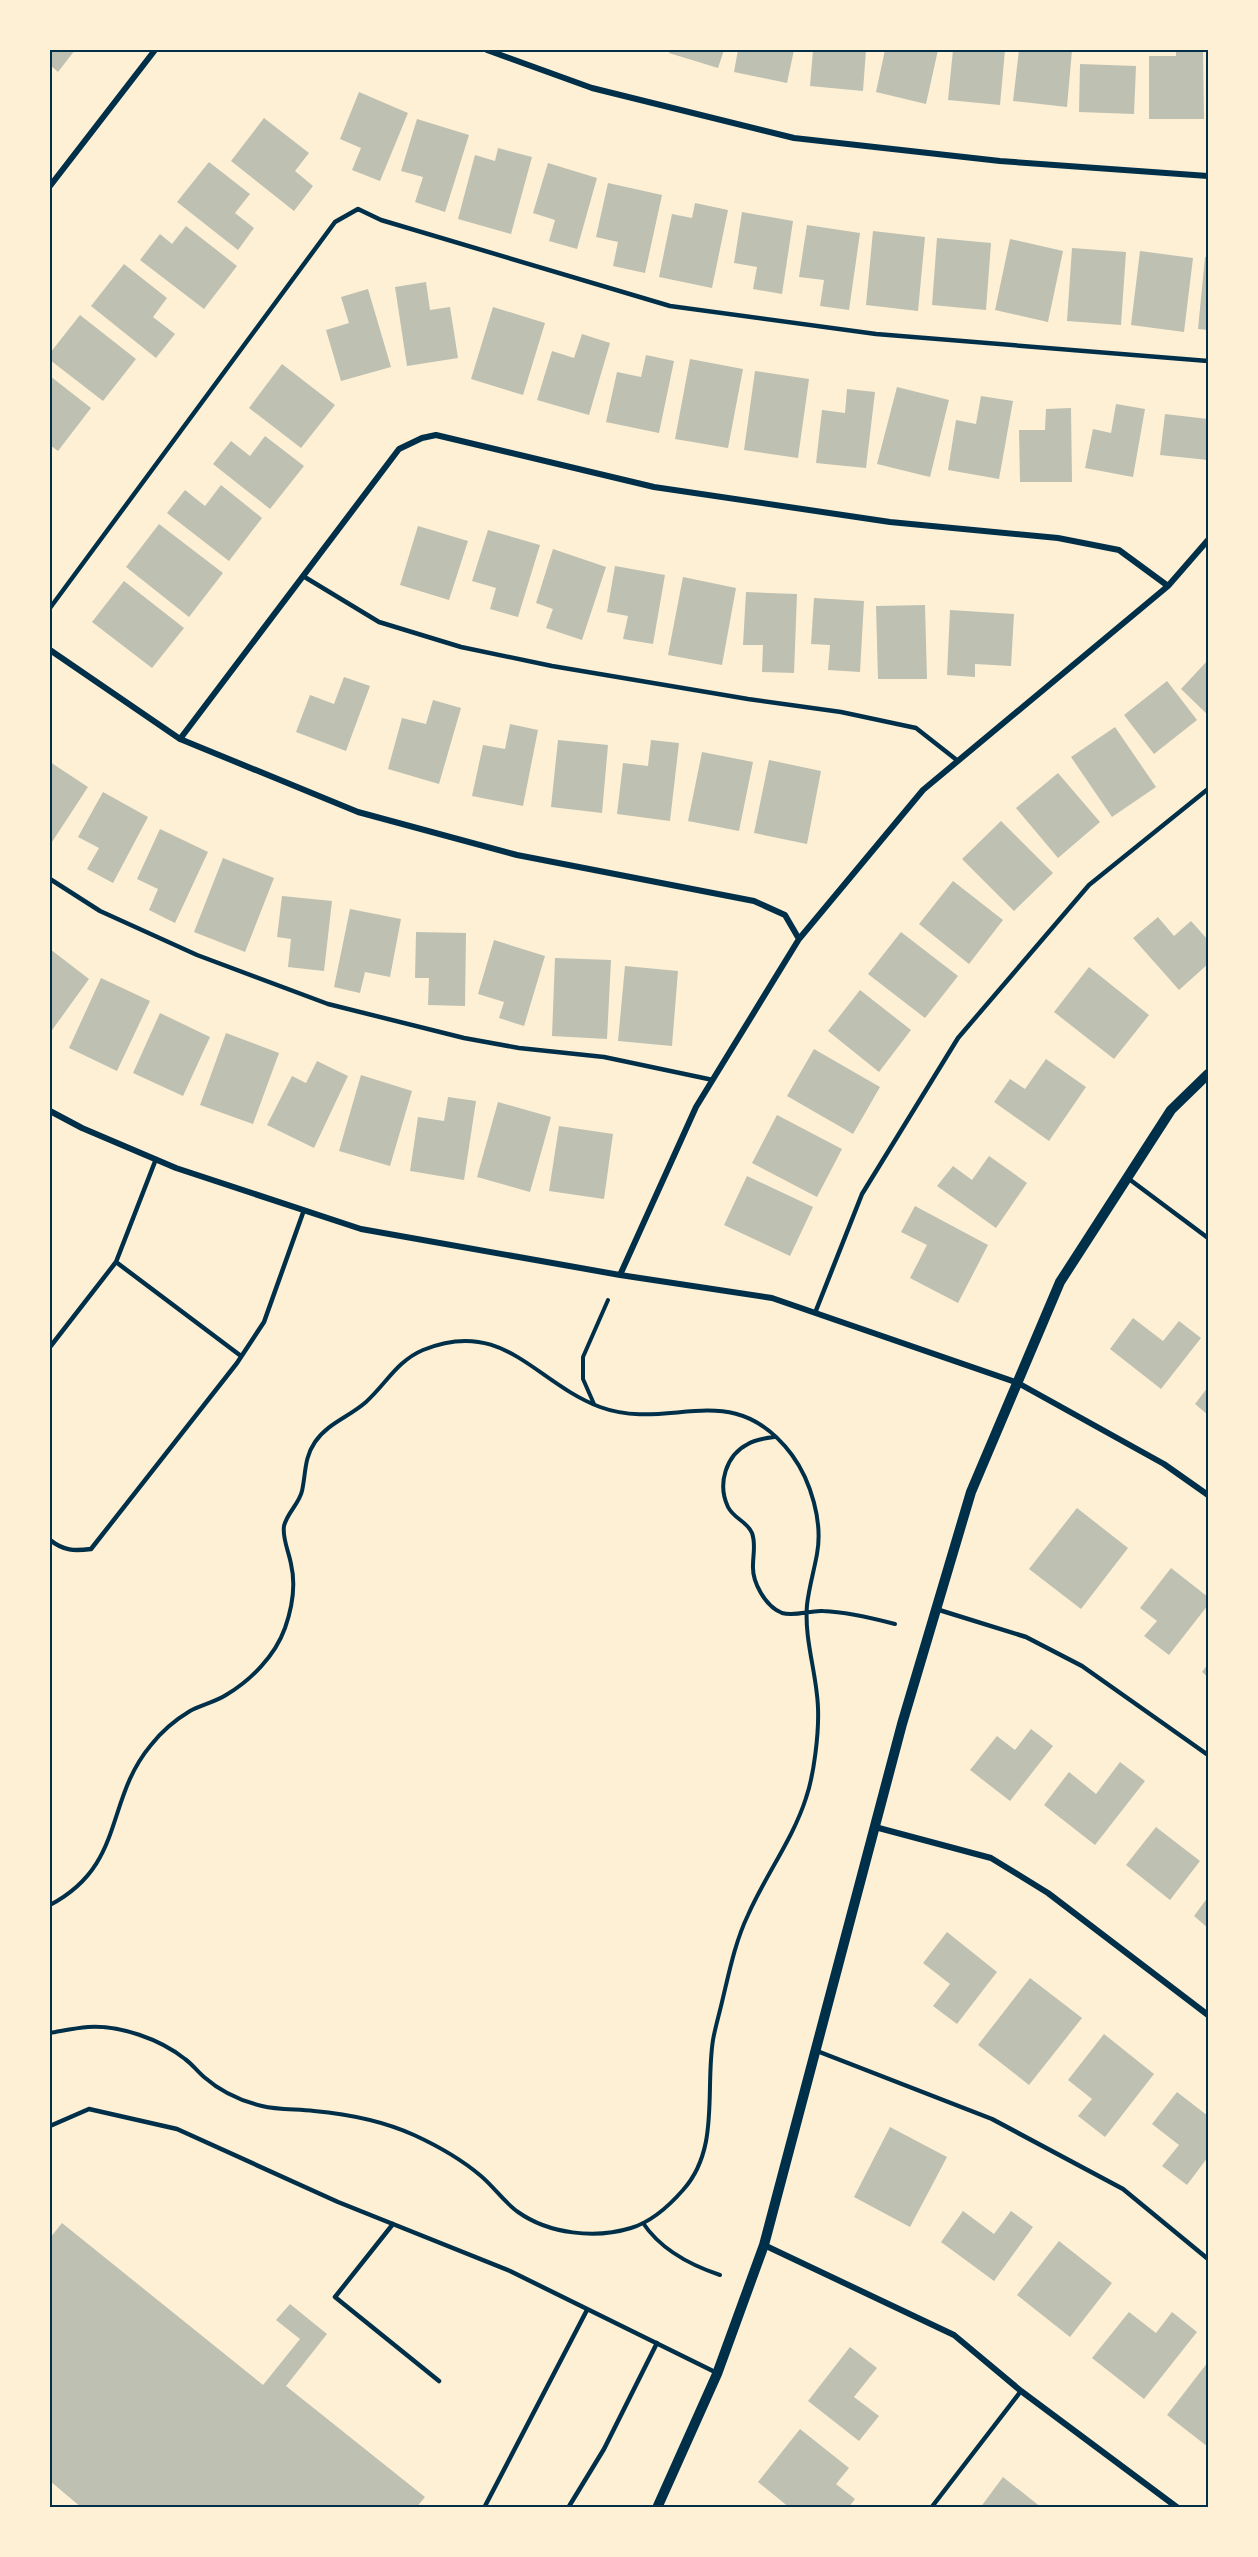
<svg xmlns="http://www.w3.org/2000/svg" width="1258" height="2557" viewBox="0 0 1258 2557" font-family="'Fira Sans',sans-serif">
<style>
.building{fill:#bec0b2}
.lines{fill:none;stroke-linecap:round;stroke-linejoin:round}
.path{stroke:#003049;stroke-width:4}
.service{stroke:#003049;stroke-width:4.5}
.minor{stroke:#003049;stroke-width:6}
.tertiary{stroke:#003049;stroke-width:10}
.neatline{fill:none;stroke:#003049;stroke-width:2}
</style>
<rect width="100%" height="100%" fill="#fdf0d5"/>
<path class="building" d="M50,50H75L58,72L50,65Z
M670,50H724L718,68L669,53Z
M738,50H794L787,83L734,72Z
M813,50H866L863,91L810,86Z
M885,50H938L926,104L876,92Z
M953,50H1005L1000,105L948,100Z
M1019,50H1072L1067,107L1013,101Z
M1176,50H1203L1204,119H1149V56H1176Z
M1080,64L1136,66L1134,114L1079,112Z
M359,92L408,113L380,181L352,170L361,148L340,139Z
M264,118L309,153L295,171L313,186L294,211L231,161Z
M417,119L469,135L445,212L415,202L423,177L401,171Z
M498,148L532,157L511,234L458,219L475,155L495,161Z
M209,162L250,194L235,213L254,228L238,250L177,202Z
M548,163L597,178L577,249L549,241L555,220L533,213Z
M608,183L662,195L645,273L613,266L618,242L596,237Z
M695,203L728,210L712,288L659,277L672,214L692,218Z
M742,212L793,221L782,294L753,289L757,267L734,263Z
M807,225L860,233L849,310L820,306L824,280L799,277Z
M186,226L237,266L204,309L140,260L160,234L172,244Z
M873,231L925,237L918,311L866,305Z
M937,238L991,243L986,310L932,305Z
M1010,239L1063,251L1048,322L995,310Z
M1072,248L1126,252L1121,325L1067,321Z
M1140,251L1193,258L1184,332L1131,325Z
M1205,257H1208V330L1198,329Z
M124,264L167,298L153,317L175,334L156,358L91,306Z
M426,282L430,310L450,307L458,358L407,366L395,287Z
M368,289L391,367L341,381L326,330L349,323L341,297Z
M493,307L545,323L523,395L471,379Z
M80,315L136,359L103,401L50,360V353Z
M582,334L610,343L589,415L537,400L552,351L574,358Z
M646,355L674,361L659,433L606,422L617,372L641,377Z
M690,359L743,369L728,448L675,439Z
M282,364L335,405L301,448L249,408Z
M755,371L809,379L798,458L744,450Z
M50,376L91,408L58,451L50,445Z
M897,387L949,400L930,477L877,464Z
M847,389L875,392L866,468L816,463L822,410L845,413Z
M981,396L1013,401L999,479L948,470L956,420L976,424Z
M1116,404L1145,409L1133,477L1085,468L1093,429L1111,433Z
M1071,408L1072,482H1020L1019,430H1045L1046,409Z
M1165,414L1208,419V460L1160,455Z
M265,436L304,466L270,509L213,464L231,441L250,456Z
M221,485L262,518L229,561L167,513L185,490L205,506Z
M159,524L223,573L189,617L126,567Z
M418,526L468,541L449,600L400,585Z
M488,530L540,545L518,617L490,609L496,588L472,581Z
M553,549L606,567L582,640L546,628L553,609L536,603Z
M615,566L665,575L653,644L623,639L628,616L607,612Z
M683,577L736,588L722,665L668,655Z
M124,581L184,628L152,668L92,622Z
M746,592L797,594L794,673L762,672L763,645H743Z
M814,598L864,601L860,672L828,670L830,645L811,644Z
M925,605L927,679H878L876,606Z
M950,610L1014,614L1011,666L975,664V677L947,675Z
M1208,660V715L1181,689Z
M344,677L370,686L346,751L296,732L310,695L334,704Z
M1167,681L1197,720L1154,754L1124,715Z
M433,700L461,708L439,784L388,769L402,718L426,724Z
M510,724L538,730L523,806L472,796L483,745L505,749Z
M1115,727L1156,787L1112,817L1071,757Z
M558,740L608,745L602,813L551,807Z
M651,740L679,743L670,821L617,814L623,763L648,766Z
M702,752L753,762L739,831L688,821Z
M769,760L821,771L807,844L754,833Z
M50,762L88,787L50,845Z
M1058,773L1100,822L1058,858L1016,808Z
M103,792L148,817L113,883L87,869L99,848L78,837Z
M1001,821L1053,873L1014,911L962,859Z
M160,829L208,852L175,923L149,910L158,889L137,879Z
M223,858L274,878L245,952L194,932Z
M953,881L1003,920L969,964L919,924Z
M282,896L332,901L324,971L288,967L291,939L277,937Z
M350,909L401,919L390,977L365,972L360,993L334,987Z
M1158,917L1174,936L1191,921L1208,940V964L1179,990L1133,938Z
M416,932L466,933L465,1006L428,1005L429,978H415Z
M901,932L958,976L925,1018L868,974Z
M494,940L545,956L524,1026L499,1018L504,1002L478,994Z
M50,949L89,979L50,1033Z
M555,958L611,960L607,1039L552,1036Z
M625,966L678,971L672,1046L618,1041Z
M1089,967L1149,1015L1114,1059L1054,1012Z
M101,978L150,1001L117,1071L69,1048Z
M860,990L911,1030L879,1072L828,1031Z
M160,1013L210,1037L183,1096L133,1073Z
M226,1033L279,1053L253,1124L200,1105Z
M814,1049L880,1087L853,1134L787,1096Z
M1046,1059L1086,1087L1049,1141L994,1102L1010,1079L1025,1089Z
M317,1061L348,1076L314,1148L267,1125L292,1076L306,1083Z
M361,1075L412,1091L390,1166L339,1151Z
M448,1097L476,1101L464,1180L410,1171L418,1117L444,1121Z
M498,1102L551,1117L530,1192L477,1177Z
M777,1115L842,1149L817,1197L752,1163Z
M559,1126L613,1134L604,1199L549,1191Z
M989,1156L1027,1183L996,1228L937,1186L953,1166L972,1180Z
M747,1176L813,1207L790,1256L724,1225Z
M915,1206L988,1245L958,1303L910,1278L927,1245L901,1232Z
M1133,1318L1163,1341L1179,1321L1201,1338L1161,1389L1110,1349Z
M1208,1387V1415L1195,1404Z
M1077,1508L1128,1548L1081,1609L1029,1569Z
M1171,1568L1208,1597V1605L1169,1655L1144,1636L1157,1621L1140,1608Z
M1208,1664V1677L1202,1672Z
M1031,1729L1053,1746L1010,1801L970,1770L997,1736L1015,1750Z
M1120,1762L1145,1781L1095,1845L1044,1805L1069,1772L1096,1794Z
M1156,1827L1200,1861L1170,1900L1126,1865Z
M1208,1897V1928L1194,1916Z
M947,1932L997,1972L957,2024L933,2006L950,1984L923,1963Z
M1030,1978L1082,2018L1029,2085L978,2045Z
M1104,2034L1154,2074L1105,2137L1078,2116L1092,2099L1068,2080Z
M1177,2092L1208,2116V2157L1187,2185L1162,2166L1179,2145L1152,2124Z
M890,2127L947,2157L910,2227L854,2197Z
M963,2211L994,2234L1011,2211L1033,2227L994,2281L941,2242Z
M62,2223L263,2385L300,2339L276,2320L290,2304L327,2334L286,2386L425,2497L416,2508H82L50,2481V2238Z
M1059,2241L1112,2283L1070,2337L1017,2295Z
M1129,2312L1156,2333L1172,2312L1197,2332L1144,2399L1092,2358Z
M850,2347L877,2368L854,2397L879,2416L859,2441L808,2401Z
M1208,2362V2447L1167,2415Z
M800,2429L849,2468L836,2484L855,2499L848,2508H790L758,2482Z
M1003,2477L1042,2508H980Z"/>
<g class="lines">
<path class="path" d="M594,1404L583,1379V1357L608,1300
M775,1437C766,1438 756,1439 748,1444C726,1455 717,1484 728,1507C734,1519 747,1521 752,1533C756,1544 753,1554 753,1565C752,1582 765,1606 782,1613C795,1617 810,1610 823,1611C847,1612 872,1618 895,1624
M50,1905C126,1865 104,1801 151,1745C162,1731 175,1720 190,1711C201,1705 215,1702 226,1695C251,1680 275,1656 285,1628C292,1608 296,1585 291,1564C289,1552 282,1538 284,1526C287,1513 299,1504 302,1491C306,1473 304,1458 315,1442C328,1423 349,1417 366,1402C386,1384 397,1361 423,1350C504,1317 534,1382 600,1407C671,1433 732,1375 792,1455C811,1481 823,1522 817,1554C814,1571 809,1587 807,1605C804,1640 817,1674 818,1708C819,1733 814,1775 806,1798C793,1839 765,1876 748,1915C735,1942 729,1973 722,2002C719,2015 715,2028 713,2040C705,2090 720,2149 683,2190C669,2206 651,2222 631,2228C595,2239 549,2234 518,2212C504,2202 494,2187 481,2176C461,2159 438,2146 414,2135C383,2121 347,2114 314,2111C296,2109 278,2110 262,2106C241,2101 220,2091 204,2077C197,2071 192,2064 185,2059C160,2039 120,2025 88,2027C75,2028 62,2031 50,2033
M643,2223C661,2250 690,2265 720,2275"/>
<path class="service" d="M303,576L379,622L461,647L552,666L748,699L841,712L916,728L958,761
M50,608L335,222L358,209L381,220L670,306L876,334L1208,361
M50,879L100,911L197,955L328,1004L464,1038L519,1048L604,1057L713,1080
M1129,1179L1208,1238
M116,1262L241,1356
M815,1313L862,1194L958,1038L1089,885L1208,789
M50,1347L116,1262L156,1159
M50,1540C64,1551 74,1551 91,1549L237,1363L264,1322L304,1210
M936,1609L1026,1637L1082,1666L1208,1755
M817,2051L992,2119L1123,2189L1208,2259
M50,2126L89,2109L177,2129L338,2202L510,2271L717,2373
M393,2224L335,2297L439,2381
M484,2508L587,2310
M568,2508L604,2449L657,2343
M931,2508L1021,2391"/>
<path class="minor" d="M487,50L592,88L794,138L1000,161L1208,176
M50,186L155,50
M50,650L180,739L358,812L517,855L754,901L785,915L799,939
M180,739L399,449L422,438L436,435L654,487L890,522L1058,538L1119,550L1168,586
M50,1111L82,1128L176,1168L361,1229L620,1275L772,1298L1018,1383L1164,1464L1208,1495
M620,1275L696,1107L799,939L923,790L1168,586L1208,540
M875,1827L991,1858L1048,1893L1208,2015
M764,2245L954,2335L1021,2391L1178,2508"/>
<path class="tertiary" d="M657,2508L717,2374L764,2245L902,1724L971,1492L1060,1282L1171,1110L1208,1074"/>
</g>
<rect width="1258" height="2557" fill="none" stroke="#fdf0d5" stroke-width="102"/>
<rect x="51" y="51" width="1156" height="2455" class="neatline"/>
</svg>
